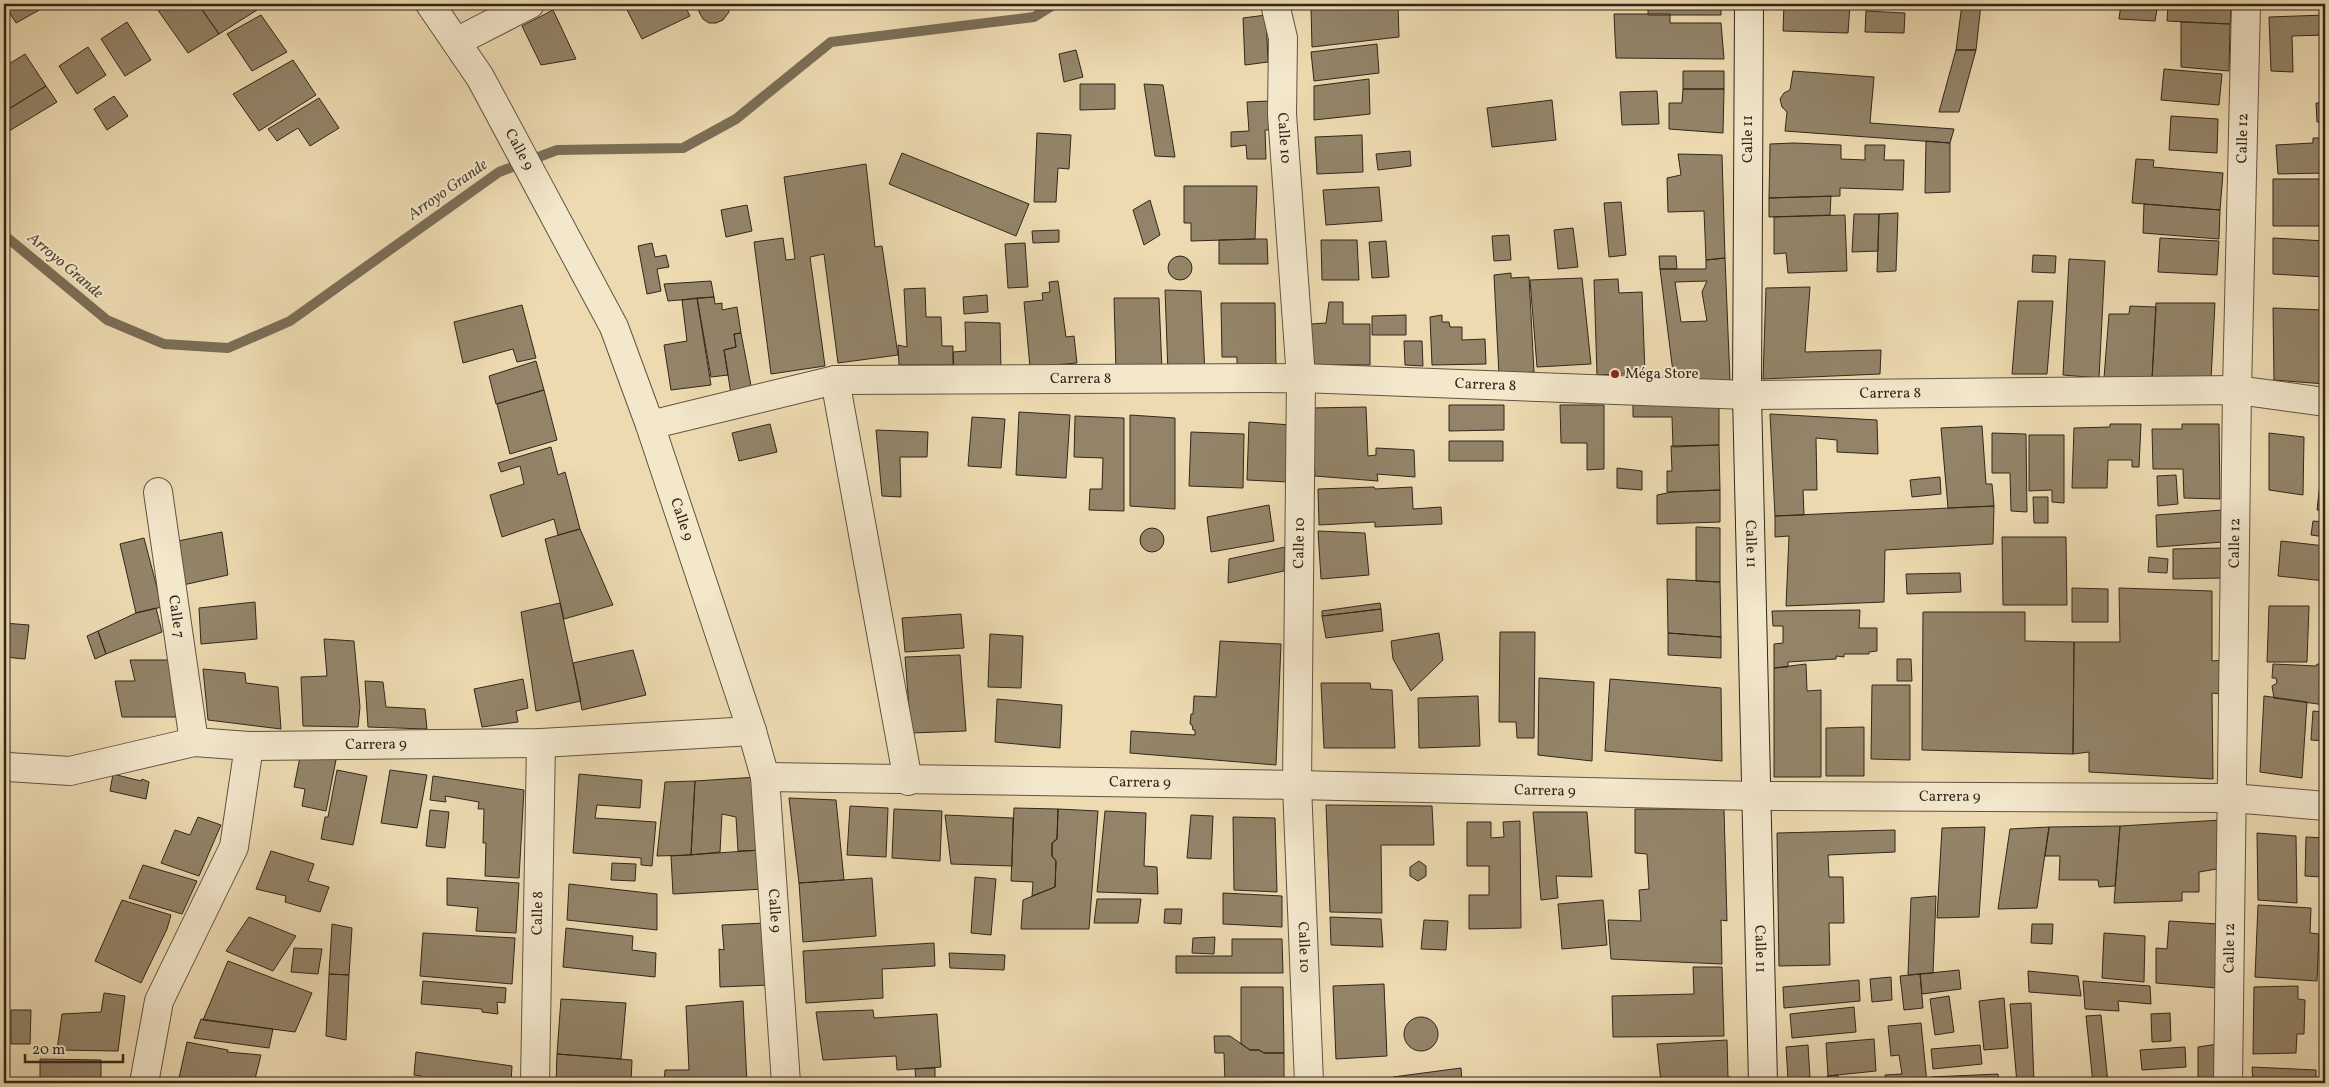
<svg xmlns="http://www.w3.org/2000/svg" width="2329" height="1087" viewBox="0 0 2329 1087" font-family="Vollkorn,serif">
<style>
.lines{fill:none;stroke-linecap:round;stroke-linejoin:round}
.stream{stroke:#7b6e56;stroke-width:10}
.building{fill:#938469;stroke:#31271b;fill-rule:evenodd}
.street-casing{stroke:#605440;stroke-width:30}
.secondary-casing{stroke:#31271b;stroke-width:30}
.street{stroke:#f3e7cc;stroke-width:28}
.secondary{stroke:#f3e7cc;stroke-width:28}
.poi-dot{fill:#8f2418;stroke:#f3e7cc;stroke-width:2}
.labels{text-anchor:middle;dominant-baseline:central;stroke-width:4;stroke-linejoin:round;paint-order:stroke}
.street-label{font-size:15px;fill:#31271b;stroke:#f3e7cc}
.poi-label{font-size:15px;fill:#31271b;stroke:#f3e7cc;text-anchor:start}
.water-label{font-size:16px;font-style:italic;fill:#564a39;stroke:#f3e7cc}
</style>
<rect width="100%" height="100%" fill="#eddab1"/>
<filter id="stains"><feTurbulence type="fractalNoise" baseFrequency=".004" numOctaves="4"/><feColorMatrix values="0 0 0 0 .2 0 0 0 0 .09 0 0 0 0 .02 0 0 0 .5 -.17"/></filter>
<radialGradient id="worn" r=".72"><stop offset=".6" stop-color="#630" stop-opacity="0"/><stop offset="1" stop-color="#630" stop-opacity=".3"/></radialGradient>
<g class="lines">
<path class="stream" d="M4,235L107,320L164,344L228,348L290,321L499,172L557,150L683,148L736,119L831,42L1034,17L1055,4"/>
</g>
<path class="building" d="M4,4H50L16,23Z
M158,4H198L219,34L188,53L155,6Z
M198,4H253L257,10L219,34Z
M624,4H684L690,16L642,39Z
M699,4H728L729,12L723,20L716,23H709L703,19L699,12Z
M1357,4H1398L1399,37L1312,47L1311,9Z
M1648,4H1721V15H1648Z
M1784,4H1850L1848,33L1783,31Z
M1962,4H1981L1976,50H1956Z
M2121,4H2158L2155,21L2119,19Z
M2268,4H2317V7H2268Z
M2168,5L2231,8L2230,24L2167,21Z
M553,10L576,59L541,65L522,26Z
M1866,11L1905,13L1904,33L1865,32Z
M1614,14H1670V23H1721L1724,59L1616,58Z
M261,15L287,52L252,71L227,34Z
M1266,15L1268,62L1245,65L1243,18Z
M2325,15V35L2292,36L2293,72L2271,71L2269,17Z
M127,22L151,60L125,76L101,39Z
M2181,22L2230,24L2229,71L2181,67Z
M1377,44L1379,73L1314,81L1311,52Z
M88,47L106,75L77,94L59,66Z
M1076,50L1083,77L1064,82L1059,54Z
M1956,50H1976L1959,112H1939Z
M25,54L46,86L4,112V67Z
M293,60L316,95L259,131L233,94Z
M2164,69L2222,74L2219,105L2161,100Z
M1683,71H1724V89H1683Z
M1793,71L1874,77L1870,123L1954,129L1950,143L1785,131L1787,112L1782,107L1780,99L1784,93L1790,90Z
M1369,79L1370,114L1314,120V86Z
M1080,84H1115V109L1080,110Z
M1144,84L1163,85L1175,157L1155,156Z
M46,86L57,102L4,134V112Z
M1683,89H1724L1723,133L1669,129V103H1682Z
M1657,91L1659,124L1622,125L1620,92Z
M114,96L128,116L107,130L94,109Z
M319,98L339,128L310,146L298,128L277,141L268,129Z
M1552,100L1556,140L1492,147L1487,108Z
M1269,101L1271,130H1265L1266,159H1247L1246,145L1231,147V132L1249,131L1247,102Z
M2316,103H2325V122H2317Z
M2171,116L2218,119L2217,153L2169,150Z
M1037,133L1071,135L1069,169L1058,168L1056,202H1034Z
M1362,135L1363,172L1317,174L1315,137Z
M2313,138H2325V173L2278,174L2276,145L2313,143Z
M1926,141L1950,143V192L1925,193Z
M1794,143L1841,145V159L1865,160V145H1885L1884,160H1904L1903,190L1840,188V196L1769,198L1770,144Z
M1410,151L1411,166L1378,170L1376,154Z
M902,153L1029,204L1016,236L889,184Z
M1678,154L1722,155L1725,258L1706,260L1704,211L1668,212L1667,178L1681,175Z
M2136,159L2154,160L2153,167L2223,173L2220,210L2132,203Z
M866,164L875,247L882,246L898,355L838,363L824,254L810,257L825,366L771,374L754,242L783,238L786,260L795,259L784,177Z
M2273,179H2323L2324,226H2273Z
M1184,186H1257L1255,239L1191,241V223H1184Z
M1379,187L1382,221L1326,225L1323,190Z
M1831,196L1830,215L1769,217V198Z
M1150,200L1160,235L1144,245L1133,210Z
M1621,202L1626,255L1609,257L1604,203Z
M2144,204L2220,210L2219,239L2143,233Z
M747,205L752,231L726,237L721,210Z
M1898,213L1896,271L1877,272L1879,214Z
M1854,214H1879L1878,251L1852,252Z
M1845,215L1847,271L1788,273L1786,253L1774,254V217Z
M1573,228L1578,267L1558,269L1554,230Z
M1059,230V242L1033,243L1032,231Z
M1509,235L1511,260L1494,261L1492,236Z
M2160,238L2219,241L2217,275L2158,272Z
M2273,238L2325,241V277L2273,274Z
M1255,239H1267L1268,264H1219V240Z
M1321,240H1357L1359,280H1322Z
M1386,241L1389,277L1372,278L1369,242Z
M652,243L655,257L666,255L669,267L657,269L661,291L647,294L638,246Z
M1025,243L1028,287L1008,288L1005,244Z
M2033,255L2056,256L2055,273L2032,272Z
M1168 268a12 12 0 1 1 24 0a12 12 0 1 1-24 0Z
M1659,256H1676L1677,269H1660Z
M1725,258L1730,381L1674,380L1660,269H1706V260ZM1707,281L1702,292L1707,321L1681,322L1675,282Z
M2069,259L2105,261L2099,378L2063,375Z
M1511,273V278L1529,277L1534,372L1499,375L1494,275Z
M1582,278L1591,364L1537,367L1530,280Z
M1618,279L1619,293L1642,292L1645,373L1597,375L1594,280Z
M711,281L714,297L668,301L664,284Z
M1058,281L1066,337L1074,336L1077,363L1030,367L1024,302L1043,300L1042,293L1050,292L1049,282Z
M1810,287L1805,352L1881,350L1880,374L1763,379L1766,288Z
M925,288L926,317H941L942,346H953V365H899L898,345L907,347L904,289Z
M1165,290L1201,291L1205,374L1168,373Z
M987,295L988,312L964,314L963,297Z
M714,297L715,304L722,303V310L737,307L741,333L734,334L736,347L724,350L728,375L711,377L697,298Z
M697,298L711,385L671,390L664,345L687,341L682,300Z
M1114,298H1159L1162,371H1116Z
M2018,301H2053L2047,374H2012Z
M1329,302H1343V324H1370V365H1314L1311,324L1326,323Z
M1221,303H1275L1276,369L1237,370V357H1222Z
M2156,303H2215L2211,380L2152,379Z
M522,305L536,358L517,362L513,349L463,363L454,322Z
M2130,306L2156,307L2152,379L2104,378L2109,314H2129Z
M2273,308L2324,310L2325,384L2274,380Z
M1406,315V335H1372V316Z
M1442,315V322H1449L1450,327H1462V340L1485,339L1486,364L1432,365L1430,317Z
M965,322L1000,323L1001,370H954L953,352L966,351Z
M741,333L752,391L731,394L724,350L736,347L734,334Z
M1404,341H1422L1423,366L1405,365Z
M536,361L544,390L496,404L489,376Z
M544,390L557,440L510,454L497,404Z
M1633,404H1719V445L1673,447L1672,417H1633Z
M1449,405H1504V430L1449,431Z
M1560,405H1604V469L1587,470V443H1561Z
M1366,407L1368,456L1376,455V448L1414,450L1415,477L1377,474L1378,481L1315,476L1311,408Z
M1019,412L1070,415L1066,478L1016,475Z
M1770,414L1877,420L1878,454L1837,452V440L1816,438L1817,490H1803L1804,515L1775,516Z
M1130,415L1175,418V509L1130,506Z
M1075,416L1124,418V511L1089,510L1090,489H1102L1103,458L1074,457Z
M972,417L1005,419L1001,468L968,466Z
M1249,422L1291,425L1288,482L1247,480Z
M770,424L777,452L739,461L732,433Z
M2110,424H2141L2139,467H2132V460H2108L2107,488H2072L2074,428L2110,427Z
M2182,424H2219L2220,499L2184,498L2183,469H2153L2152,429H2182Z
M1982,426L1986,484H1992L1994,506L1948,508L1941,428Z
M876,430L928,432L927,457H900L901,497L882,496Z
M1191,432L1244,434L1243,488L1189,486Z
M1992,433L2026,434L2027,512L2011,511L2010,473H1992Z
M2269,433L2304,437L2303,495L2269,490Z
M2029,435H2064V503L2052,502V490L2029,491Z
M2325,440V511L2317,510Z
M1449,441H1503V461H1449Z
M1719,445L1720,490L1667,492V471H1672L1671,446Z
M551,447L558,475L565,472L580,529L558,535L554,519L502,537L490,495L524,484L520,466L501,472L498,463Z
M1617,468L1642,471V490L1617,488Z
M2176,475L2178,504L2158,506L2157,476Z
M1940,477L1941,494L1912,497L1910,480Z
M1374,487L1375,489L1412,487L1413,509L1441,507L1442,524L1375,527V522L1319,525L1318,489Z
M1720,490V522L1657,524V495L1672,492Z
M2033,497H2048V523H2034Z
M1269,505L1274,541L1211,552L1207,517Z
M1994,506L1993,544L1885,550L1884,602L1786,606L1789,536L1775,537V516Z
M2223,510V542L2157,547L2156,515Z
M2313,521L2325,522V537L2311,535Z
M1696,527L1720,528V582L1696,581Z
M1140 540a12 12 0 1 1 24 0a12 12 0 1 1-24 0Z
M580,529L613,605L564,619L545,539Z
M1318,531L1365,533L1369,575L1321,579Z
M222,532L228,575L183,585L178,541Z
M2002,537H2066L2067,605H2003Z
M144,538L162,607L136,613L120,544Z
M2281,541L2325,546V581L2278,576Z
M1285,547L1284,571L1228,583L1229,559Z
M2223,548V578L2173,579V549Z
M2149,557L2168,559L2167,573L2148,572Z
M1960,573L1961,592L1907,594L1906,574Z
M1667,579L1720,582L1721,637L1668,633Z
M2072,588L2108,589V622H2072Z
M2119,588L2212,591V661L2222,660L2221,694L2212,693L2213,779L2089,772V752L2073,754L2074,642H2120Z
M255,602L257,639L201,644L199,608Z
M560,603L581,701L536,711L521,612Z
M1380,603L1381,609L1322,616V611Z
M2269,606H2309L2307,662H2267Z
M156,608L162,632L106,654L98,631L136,613Z
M1381,609L1383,631L1326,638L1322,616Z
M1860,610L1859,628H1877V651L1869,652V654H1844V657L1836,656V659L1788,662V667L1774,668V644L1783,643V626H1773L1772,611Z
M1923,612H2025V641L2074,642L2073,754L1922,750Z
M961,614L964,648L905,652L902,618Z
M2322,619H2325V643H2322Z
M4,623L29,625L25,659L4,657Z
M98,631L106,654L95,659L87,636Z
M1500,632H1535L1534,738H1517L1516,722H1499Z
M1439,633L1443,660L1411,691L1393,659L1391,641Z
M1668,633L1721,637V658L1668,655Z
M990,634L1023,636L1021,688L988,687Z
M324,639L354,641L360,707L358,727L303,726L301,677L327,676Z
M1220,641L1281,644L1276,765L1130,753L1131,731L1195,735V730H1193L1192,725L1190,724L1191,714H1193L1194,696L1216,697Z
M633,650L646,695L582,710L573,663Z
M960,655L966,731L911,733L905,657Z
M1897,659H1911L1912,681H1897Z
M130,660H170L181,717H122L115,681H135Z
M1806,664L1807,691L1821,690V777H1774V668Z
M2273,664L2316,666L2317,664L2325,665V705L2274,698L2272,686L2277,683L2276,678H2272Z
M203,669L245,673L246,683L278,687L281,729L208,720Z
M1539,678L1594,682L1592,761L1538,755Z
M523,679L528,708L516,711L518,722L482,727L474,689Z
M1610,679L1721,688L1722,761L1605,751Z
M365,681L383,682L386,707L425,709L427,729L368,727Z
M1321,683H1370L1371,689L1392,690L1395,748H1324Z
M1872,685H1910V760L1871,759Z
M1478,696L1480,746L1419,748L1418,698Z
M2264,696L2307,702L2302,778L2260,772Z
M997,699L1062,705L1060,748L995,742Z
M2313,711L2325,712V741L2311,740Z
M1864,727V776H1826V728Z
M301,752L336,760L326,811L302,806L305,789L294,787Z
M337,770L367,776L353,845L321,839L325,817H328Z
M390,770L427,775L417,828L381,823Z
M113,774L141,781L142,779L149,782L146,799L110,791Z
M579,774L642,780L640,808L597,805L595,818L656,822L652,866L641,865V858L573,853Z
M433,776L524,790L519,878L485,876L486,843H483L484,809H478L479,802L445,796L446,802L430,800Z
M758,777L762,850L738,851L736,817L722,814L720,852L691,855L695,781Z
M695,781L691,855L657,856L665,782Z
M789,798L836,800L844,880L799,883Z
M1326,805L1432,806L1434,845H1381L1382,913L1330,912Z
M850,806L888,808L886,857L847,855Z
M1014,808L1058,809L1057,839L1052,843V856L1056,861L1055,887L1032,896L1033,882L1011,881Z
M894,809L942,811L940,861L892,858Z
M1058,809L1098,811L1089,929H1021L1023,900L1055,887L1056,861L1052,856V843L1057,839Z
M1635,809H1724L1727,921L1721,920L1722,964L1611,959L1608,920L1641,921L1639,890L1649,889L1647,854L1635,853Z
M430,810L449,812L445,848L426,846Z
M1105,811L1146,813L1144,866L1157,867L1158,894L1097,892Z
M1533,812H1587L1592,877L1556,876L1558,898L1541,900Z
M945,815L1013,818L1012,866L951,864Z
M1191,815L1213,816L1211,859L1187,858Z
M198,817L221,825L199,876L161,863L175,830L190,835Z
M1233,817L1275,818L1277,892L1234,890Z
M2222,820L2217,869L2199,872V892H2182V901L2114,903L2120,826Z
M1520,821L1521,928L1469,929V895H1489V866H1467V822H1491V838L1504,837L1503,822Z
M2120,826L2115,886L2099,887L2098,880H2059L2060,856H2045L2049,827Z
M1985,827L1979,917L1937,918L1942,828Z
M2049,827L2037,908L1998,909L2010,829Z
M1895,830V852L1828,855L1829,877H1843L1844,923H1829L1830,965L1779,966L1777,833Z
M2257,833L2296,836L2297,903L2258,900Z
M2306,837L2325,838V909L2324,908L2322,877L2305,876Z
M762,850L764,889L673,894L671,856Z
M271,851L314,864L308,881L329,887L320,912L285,902L286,896L256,889Z
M1419,861L1426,866V876L1418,881L1410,876V867Z
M612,863L636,864L635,881L611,880Z
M143,865L197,881L182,914L129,898Z
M975,877L996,879L991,935L971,933Z
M447,878L519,883L516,933L476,931L478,908L447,905Z
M872,878L876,936L803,942L799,883Z
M569,884L657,894V930L567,920Z
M1223,893L1282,896V927L1223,924Z
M1936,896L1933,973L1908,975L1911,898Z
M1097,899H1141L1138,923H1094Z
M122,900L171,915L167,929L141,983L95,961Z
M1603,900L1607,945L1562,949L1558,904Z
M2258,905L2311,908L2310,933L2319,934L2317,981L2255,977Z
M1165,909H1182L1181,924L1164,923Z
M249,917L296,936L273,971L226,951Z
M1330,917L1381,919L1383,947L1331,945Z
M1424,920L1448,921L1446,950L1421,949Z
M2169,921L2219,924L2217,988L2156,983V948L2167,949Z
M766,923L770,985L720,987L719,949L724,950L722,925Z
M332,924L352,928L349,975L329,974Z
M2032,924H2053L2052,944L2031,943Z
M566,928L633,936L632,950L656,953L655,977L563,967Z
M423,933L515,938L512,984L420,976Z
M2104,933L2145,936L2144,982L2102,978Z
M1215,937L1214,954L1192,953L1193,938Z
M1232,939H1282L1283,973H1176V956H1232Z
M934,943L935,966L882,969L883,998L806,1003L803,951Z
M294,948L322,949L318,974L291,972Z
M949,953L1005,955L1004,970L950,968Z
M228,961L312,993L295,1032L203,1020Z
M1693,967H1722L1724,1036L1613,1037L1612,996L1694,994Z
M1959,970L1961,989L1922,994L1920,974Z
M2028,971L2078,976L2081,996L2029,992Z
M329,974L349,975L346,1040L326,1036Z
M1920,974L1923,1008L1904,1010L1900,976Z
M1891,977L1892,1000L1872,1002L1870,979Z
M1859,980L1860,1001L1784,1008L1783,987Z
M423,981L506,988L505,1003L497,1002L498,1014L482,1012V1009L421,1004Z
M2083,981L2150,986L2151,1004L2118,1001L2119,1011L2085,1009Z
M1384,984L1387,1056L1336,1059L1333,986Z
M2298,986V999L2305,1000L2304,1034H2297L2296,1053L2253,1054L2254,987Z
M1241,987H1283L1284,1053H1264L1259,1050H1250L1241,1044Z
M104,993L125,996L118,1051L57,1050L62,1014L101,1012Z
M1949,996L1954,1032L1935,1035L1930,999Z
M2004,998L2008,1048L1984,1050L1979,1001Z
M561,999L626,1003L621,1059L557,1054Z
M743,1001L747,1083H664L665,1070H689L686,1006Z
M2031,1003L2034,1083H2017L2010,1004Z
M1854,1007L1856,1032L1792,1038L1790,1014Z
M11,1010H31L30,1044H11Z
M873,1010L874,1018L937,1014L941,1067L897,1070L896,1056L823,1060L816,1012Z
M2170,1013L2171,1041L2152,1042L2151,1014Z
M2101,1015L2108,1083H2093L2086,1016Z
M1404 1034a17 17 0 1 1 34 0a17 17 0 1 1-34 0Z
M201,1019L273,1029L269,1048L194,1038Z
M1921,1023L1927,1083H1885V1075L1902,1074L1899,1055L1891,1056L1888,1026Z
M1214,1036H1230L1250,1050H1259L1264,1053H1284V1083H1225L1224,1053H1215Z
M1874,1039L1876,1071L1828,1076L1826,1043Z
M1727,1040L1728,1077H1731L1732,1083H1661L1657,1044Z
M187,1042L228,1050L227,1052L261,1055L254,1083L220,1079L221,1081L179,1078Z
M2218,1044L2219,1083H2198V1047Z
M1808,1045L1810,1077L1788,1079L1786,1047Z
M1980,1045L1982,1064L1933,1069L1931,1049Z
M2185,1047L2186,1067L2142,1070L2140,1050Z
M416,1052L512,1066L511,1083H421V1076L414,1075Z
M557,1054L632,1060L631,1083H556Z
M40,1059L101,1060V1083H40Z
M2252,1067L2316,1070V1083H2253Z
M935,1068V1083H916L915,1069Z
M1461,1068L1462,1083H1394L1393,1077Z
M1998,1074L1999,1083H1932L1931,1077Z
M1838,1075V1083H1828L1827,1076Z
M820,1079H888L889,1083H820Z"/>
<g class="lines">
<g class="street-casing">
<g id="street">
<path id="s1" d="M430,4L480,77L614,327L650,425L752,731L765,777L786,1083"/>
<path id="s2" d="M1275,4L1283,38L1282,114L1301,378L1297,785L1309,1083"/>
<path d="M456,42L530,4"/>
<path d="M835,380L908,781"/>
<path id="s3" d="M650,425L835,380L1301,378L1747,395L2237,390L2325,402"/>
<path id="s4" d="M158,492L194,742"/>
<path id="s5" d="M4,765L8,767L70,771L194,742L249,746L541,743L752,731"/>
<path id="s6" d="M765,777L1297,785L1756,796L2232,798L2325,806"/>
<path d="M144,1083L159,1001L234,847L249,746"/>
<path id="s7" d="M535,1083L541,743"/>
<path id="s8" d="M2228,1083L2237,390L2246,4"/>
</g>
</g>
<g class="secondary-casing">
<g id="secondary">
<path id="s9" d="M1749,4L1747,395L1763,1083"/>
</g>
</g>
<use href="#street" class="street"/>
<use href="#secondary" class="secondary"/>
</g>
<circle class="poi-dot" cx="1615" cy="374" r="5"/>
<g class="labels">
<g class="street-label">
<text stroke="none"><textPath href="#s2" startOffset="135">Calle 10</textPath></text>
<text transform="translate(1748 139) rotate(-90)">Calle 11</text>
<text stroke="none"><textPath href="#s8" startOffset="945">Calle 12</textPath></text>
<text stroke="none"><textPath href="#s1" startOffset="171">Calle 9</textPath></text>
<text stroke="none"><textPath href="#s3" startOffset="436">Carrera 8</textPath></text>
<text stroke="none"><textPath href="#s3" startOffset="841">Carrera 8</textPath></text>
<text stroke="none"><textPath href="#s3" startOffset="1246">Carrera 8</textPath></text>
<text stroke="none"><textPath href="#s1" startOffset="576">Calle 9</textPath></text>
<text transform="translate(1300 543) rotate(-89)">Calle 10</text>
<text stroke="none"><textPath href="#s8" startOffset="540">Calle 12</textPath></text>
<text stroke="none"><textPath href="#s9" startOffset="540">Calle 11</textPath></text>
<text stroke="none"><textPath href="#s4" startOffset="126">Calle 7</textPath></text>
<text stroke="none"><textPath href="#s5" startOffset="376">Carrera 9</textPath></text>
<text stroke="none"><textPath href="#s6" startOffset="375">Carrera 9</textPath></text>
<text stroke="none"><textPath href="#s6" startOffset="780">Carrera 9</textPath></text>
<text stroke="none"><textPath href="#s6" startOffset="1185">Carrera 9</textPath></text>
<text stroke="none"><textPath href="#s1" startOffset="981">Calle 9</textPath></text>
<text stroke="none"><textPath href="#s7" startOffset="170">Calle 8</textPath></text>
<text stroke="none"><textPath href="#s2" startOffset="945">Calle 10</textPath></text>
<text stroke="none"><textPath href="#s9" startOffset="945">Calle 11</textPath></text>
<text stroke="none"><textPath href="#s8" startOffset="135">Calle 12</textPath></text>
</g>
<g class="poi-label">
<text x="1625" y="374">Méga Store</text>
</g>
<g class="water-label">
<text transform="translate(448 190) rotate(-35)">Arroyo Grande</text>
<text transform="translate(65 266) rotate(40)">Arroyo Grande</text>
</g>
</g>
<rect width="2329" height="1087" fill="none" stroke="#eddab1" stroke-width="20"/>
<rect x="5" y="5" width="2319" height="1077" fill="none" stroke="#31271b" stroke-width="2.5"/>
<rect x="10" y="10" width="2309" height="1067" fill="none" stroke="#31271b"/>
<path d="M25 1054v8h98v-8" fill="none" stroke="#31271b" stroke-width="2.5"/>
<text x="32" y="1054" font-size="15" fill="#31271b" stroke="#f3e7cc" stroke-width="4" paint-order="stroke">20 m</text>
<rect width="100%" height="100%" filter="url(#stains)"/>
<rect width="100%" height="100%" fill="url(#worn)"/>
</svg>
